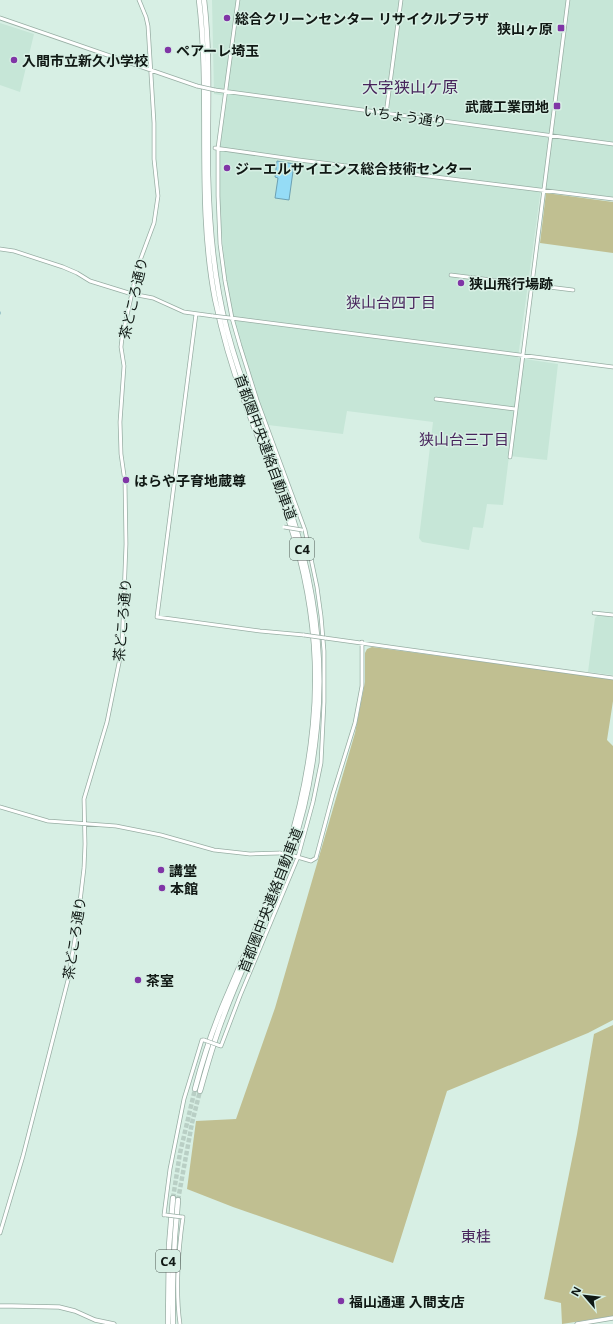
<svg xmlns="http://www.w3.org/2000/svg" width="613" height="1324" viewBox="0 0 613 1324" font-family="'Open Sans','Noto Sans JP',sans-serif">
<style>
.built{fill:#c6e6d7}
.green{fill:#c0bf91}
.water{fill:#95dcf6;stroke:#6da1b2}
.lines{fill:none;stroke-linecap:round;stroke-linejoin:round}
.stream{stroke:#6da1b2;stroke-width:1}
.motorway-tunnel{stroke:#b9cfc5;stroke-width:4.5;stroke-dasharray:4.5 2;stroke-linecap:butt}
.tertiary-casing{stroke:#98aea4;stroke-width:4.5}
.secondary-casing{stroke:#98aea4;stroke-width:5}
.motorway-casing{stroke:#98aea4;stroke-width:6}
.tertiary{stroke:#fff;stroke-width:3}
.secondary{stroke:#fff;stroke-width:3.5}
.motorway{stroke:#fff;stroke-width:4.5}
.tertiary-bridge-casing{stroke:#98aea4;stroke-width:4.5;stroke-linecap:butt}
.tertiary-bridge{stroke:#fff;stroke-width:3}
.poi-dot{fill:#8035a6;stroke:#d7efe4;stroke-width:1.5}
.labels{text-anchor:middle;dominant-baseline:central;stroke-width:3;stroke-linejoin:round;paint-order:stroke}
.shield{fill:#d7efe4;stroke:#4c5852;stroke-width:1}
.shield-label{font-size:13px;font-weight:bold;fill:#101814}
.poi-label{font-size:14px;font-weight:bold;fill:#101814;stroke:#d7efe4;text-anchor:start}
.street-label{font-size:14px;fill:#101814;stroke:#d7efe4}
.neighbourhood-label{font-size:15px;fill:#47235b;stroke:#d7efe4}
.quarter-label{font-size:16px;fill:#47235b;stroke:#d7efe4}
</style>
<rect width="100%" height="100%" fill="#d7efe4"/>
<path class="built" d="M212,0H613V197L541,188L518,358L558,364L547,460L509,456L503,505L487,504L483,528L473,527L469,550L422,542L419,538L433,422L347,411L343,434L268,425L247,366L233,316L226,279L218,194V148L226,96L214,94Z
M0,23L34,34L20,92L0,85Z
M598,615L613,617V675L588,672L595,618Z"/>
<path class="green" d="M546,193L613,202V253L540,243Z
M372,647L613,679V701L607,740L613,746V1020L588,1033L447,1091L393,1263L233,1207L187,1189L196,1121L236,1119L275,1008L355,733L365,682V653L367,649Z
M613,1025V1316L562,1324L561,1303L544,1299L577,1134L594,1034Z"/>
<path class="water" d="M277,161L294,164L289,200L275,198L278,178L275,177Z"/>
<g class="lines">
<path class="stream" d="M0,312V314"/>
<path class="motorway-tunnel" d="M173,1198L180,1153L195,1089
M178,1200L192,1123L200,1091"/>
<g class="tertiary-casing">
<path id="tertiary" d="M0,18L197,86
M215,90L613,144
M386,114L401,0
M215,148L299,160L613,199
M0,249L14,251L63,267L77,273L90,281L132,294L153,298L184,312L213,316
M451,275L573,290
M196,314L157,617L260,631L304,635
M231,318L613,367
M436,399L515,409
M510,457L568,0
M594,613L613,615
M325,638L613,678
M0,807L48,821L116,826L161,835L214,850L250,854L280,853
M294,856L311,861L316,858L333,794L355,723L362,686V642
M218,1045L221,1046L240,996L298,857L313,802L321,763L324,702V651L321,616L317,587L305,530L257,400L240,346L232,318L225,281L220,244L218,196V148L238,0
M164,1215L170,1169L184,1099L202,1040H204
M0,1233L23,1156L68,980L77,927L84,868L85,844L84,799L107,722L122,648L126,544L125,482L121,454L120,422L124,366L121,347L122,338L138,266L154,223L158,196L154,159V123L148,26L146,17L139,0
M180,1324C175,1288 178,1253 183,1217H182"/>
</g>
<g class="secondary-casing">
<path id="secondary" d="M0,1306H12L59,1307L75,1311L95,1320L114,1324
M577,1324L613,1318"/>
</g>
<g class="motorway-casing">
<path id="motorway" d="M195,1089C203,1058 213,1028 226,998C247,948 271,898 288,847C301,807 309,766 313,725C319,664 312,599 295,540C281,491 260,445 243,397C231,365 222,332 215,299C196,200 211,99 199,0
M200,1091C207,1066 214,1040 224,1015C245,959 273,905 292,848C306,808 313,767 317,726C325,650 312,575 288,503C264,433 232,367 219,294C212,255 209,215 208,175C207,117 211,58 204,0
M168,1324L169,1246L173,1198
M173,1324C172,1282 174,1241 178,1200"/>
</g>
<use href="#tertiary" class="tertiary"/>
<use href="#secondary" class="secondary"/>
<use href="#motorway" class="motorway"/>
<g class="tertiary-bridge-casing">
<path id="tertiary-bridge" d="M197,86L215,90
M213,316L230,318
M284,527L302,530
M304,635L325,638
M280,853L294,856
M204,1040L218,1045
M166,1215L182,1217"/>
</g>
<use href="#tertiary-bridge" class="tertiary-bridge"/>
</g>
<g class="poi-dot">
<circle cx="227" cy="18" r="4"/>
<rect x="557" y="24" width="8" height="8" rx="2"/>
<circle cx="168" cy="50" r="4"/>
<circle cx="14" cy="60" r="4"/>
<rect x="553" y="102" width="8" height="8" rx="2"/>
<circle cx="227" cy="168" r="4"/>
<circle cx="461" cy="283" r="4"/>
<circle cx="126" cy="480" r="4"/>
<circle cx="161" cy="870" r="4"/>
<circle cx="162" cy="888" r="4"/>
<circle cx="138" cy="980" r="4"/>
<circle cx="341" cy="1301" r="4"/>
</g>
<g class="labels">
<g class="shield">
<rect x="290" y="538" width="24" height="22" rx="3"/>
<rect x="156" y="1250" width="24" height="22" rx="3"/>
</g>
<g class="shield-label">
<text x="302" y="549">C4</text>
<text x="168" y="1261">C4</text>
</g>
<g class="poi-label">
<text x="235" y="18">総合クリーンセンター リサイクルプラザ</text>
<text x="553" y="28" text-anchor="end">狭山ヶ原</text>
<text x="176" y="50">ペアーレ埼玉</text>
<text x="22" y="60">入間市立新久小学校</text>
<text x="549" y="106" text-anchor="end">武蔵工業団地</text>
<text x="235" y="168">ジーエルサイエンス総合技術センター</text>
<text x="469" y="283">狭山飛行場跡</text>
<text x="134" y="480">はらや子育地蔵尊</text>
<text x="169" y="870">講堂</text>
<text x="170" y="888">本館</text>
<text x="146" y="980">茶室</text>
<text x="349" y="1301">福山通運 入間支店</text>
</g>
<g class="street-label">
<text transform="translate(405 116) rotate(8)">いちょう通り</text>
<text transform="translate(133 298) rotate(-77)">茶どころ通り</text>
<text transform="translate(266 447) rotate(70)">首都圏中央連絡自動車道</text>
<text transform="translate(122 620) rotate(-85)">茶どころ通り</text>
<text transform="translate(270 900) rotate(-69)">首都圏中央連絡自動車道</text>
<text transform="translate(74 938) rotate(-81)">茶どころ通り</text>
</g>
<g class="neighbourhood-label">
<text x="391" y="302">狭山台四丁目</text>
<text x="464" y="439">狭山台三丁目</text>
<text x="476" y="1236">東桂</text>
</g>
<g class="quarter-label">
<text x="410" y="87">大字狭山ケ原</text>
</g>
</g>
<g transform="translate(585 1296) rotate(298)" stroke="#d7efe4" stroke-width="3" paint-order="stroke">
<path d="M0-3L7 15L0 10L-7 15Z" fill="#101814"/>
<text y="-6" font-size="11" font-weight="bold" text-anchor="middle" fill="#101814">N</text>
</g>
</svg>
